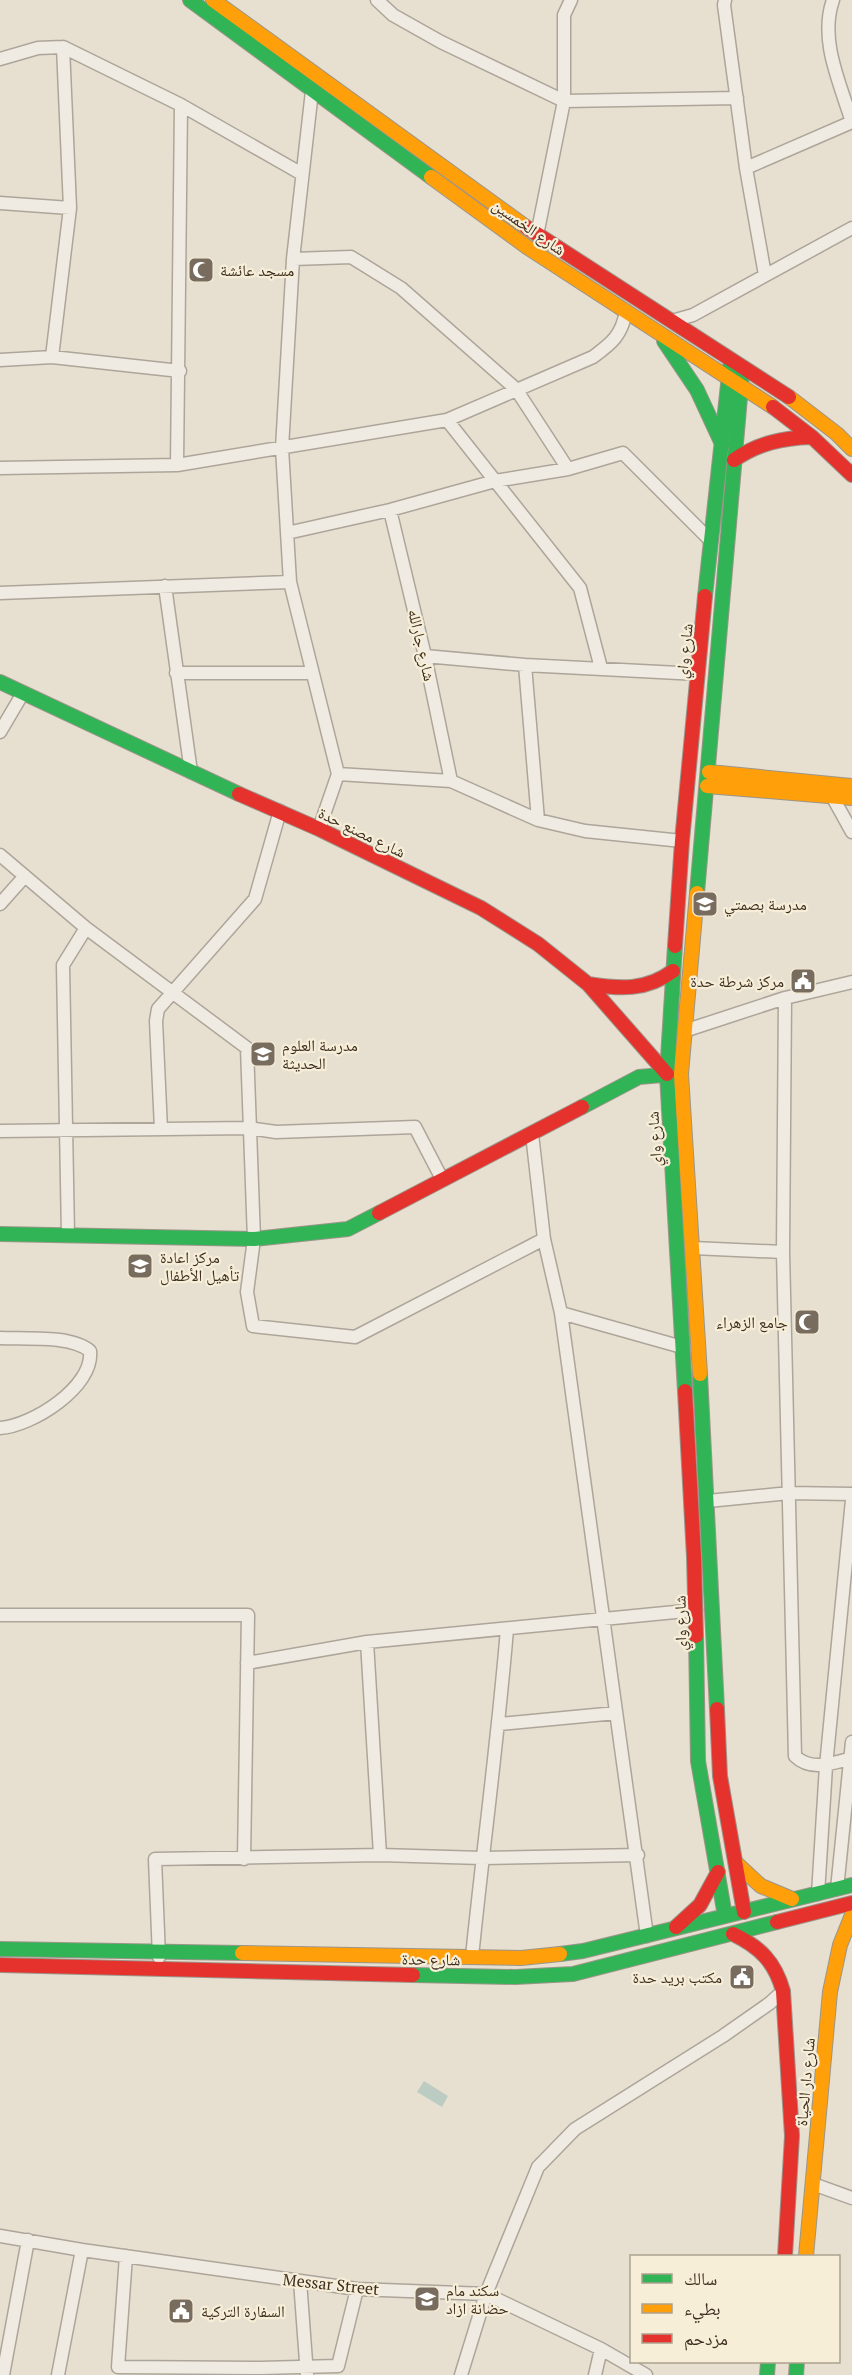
<svg xmlns="http://www.w3.org/2000/svg" width="852" height="2375" viewBox="0 0 852 2375" font-family="'PT Serif','Noto Naskh Arabic',serif">
<style>
.water{fill:#bcccc2}
.lines{fill:none;stroke-linecap:round;stroke-linejoin:round}
.street-casing{stroke:#ada599;stroke-width:15}
.fast-casing{stroke:#9c958a;stroke-width:16}
.slow-casing{stroke:#9c958a;stroke-width:16}
.jam-casing{stroke:#9c958a;stroke-width:16}
.street{stroke:#efebe3;stroke-width:12}
.fast{stroke:#30b455;stroke-width:14}
.slow{stroke:#ff9f0a;stroke-width:14}
.jam{stroke:#e5322d;stroke-width:14}
.labels{text-anchor:middle;dominant-baseline:central;stroke-width:4.5;stroke-linejoin:round;paint-order:stroke}
.street-label{font-size:16px;fill:#3d2e20;stroke:#f7eed8}
.poi-label{font-size:16px;fill:#3d2e20;stroke:#f7eed8;text-anchor:start}
</style>
<rect width="100%" height="100%" fill="#e7e0d1"/>
<path class="water" d="M424,2081L448,2096L442,2107L417,2092Z"/>
<g class="lines">
<g class="street-casing">
<path id="street" d="M377,0L393,15L441,42L564,101L737,98
M725,0L724,5L746,168L765,275
M833,0C819,40 840,83 852,122
M0,59L38,48L63,47L181,105L302,174
M312,91L293,259L282,448L290,582L338,774L319,829
M746,168L852,122
M0,203L70,208
M537,235L564,101V15L571,0
M293,259L351,257L401,288L516,389L568,469
M672,321L693,315L852,228
M52,357L70,208L63,47
M0,360L52,357L180,371
M447,420L580,588L601,668
M177,465L181,105
M0,468L177,465L447,420L593,357C612,343 622,335 626,311
M390,510L425,656L451,781
M287,533L390,510L495,481L568,469L623,453L710,540
M165,586L191,772
M0,593L290,582
M425,656L525,665L698,674
M525,665L538,820
M176,673H312
M0,732L23,693
M338,774L451,781L538,820L585,831L682,841
M832,796L852,832
M0,855L86,928L247,1048L254,1239L247,1292L253,1326L355,1337L544,1239
M0,904L25,876
M785,998L783,1252L795,1756C811,1772 833,1763 852,1758
M684,1031L785,998L852,982
M161,1129L156,1021L158,1009L255,899L280,811
M0,1131L249,1128L276,1132L415,1127L442,1179
M532,1134L544,1239L561,1313L682,1347
M68,1235L63,965L86,928
M693,1248L783,1252
M561,1313L647,1936
M0,1338C25,1339 71,1335 90,1351C94,1387 32,1426 0,1428
M708,1501L789,1493L852,1494
M0,1615H248L244,1859
M367,1642L380,1855
M247,1663L367,1642L696,1610
M500,1724L616,1713
M837,1889L852,1742
M818,1894L826,1766L852,1500
M159,1957L155,1859L380,1855L482,1858L638,1855
M472,1957C483,1848 498,1739 507,1629
M813,2184L852,2198
M0,2236L82,2250L357,2289L486,2294L601,2349L646,2375
M126,2256L118,2367L260,2368L338,2366L357,2289
M300,2281L307,2375
M3,2375L28,2240
M58,2375L82,2250
M461,2375L486,2294L538,2167L575,2129L723,2036L770,2003L783,1991
M595,2375L601,2349"/>
</g>
<g class="fast-casing">
<path id="fast" d="M190,0L431,177
M664,341L697,390L722,444
M705,596L730,366
M0,682L239,794
M697,893L742,374
M675,946L667,1074L685,1391
M582,1107L639,1077L674,1074
M0,1234L254,1239L348,1229L379,1213
M700,1374L717,1709
M696,1636L698,1761L725,1916
M0,1949L242,1953
M560,1954L583,1951L852,1885
M413,1975L515,1977L573,1974L777,1922
M767,2375L768,2362
M796,2375L797,2362"/>
</g>
<g class="slow-casing">
<path id="slow" d="M213,0L526,227
M431,177L527,247L773,407
M789,397L837,434L852,449
M709,772L852,786
M707,786L852,798
M697,893L681,1074L700,1374
M736,1863L761,1886L792,1899
M242,1953L521,1958L560,1954
M806,2256L830,1992L840,1945L852,1915"/>
</g>
<g class="jam-casing">
<path id="jam" d="M526,227L789,397
M773,407L812,437L852,475
M734,460C758,443 783,438 812,437
M239,794L319,829L481,908L538,944L588,984L667,1074
M675,946L682,841L705,596
M588,984C620,989 646,991 673,971
M379,1213L582,1107
M685,1391L694,1557L696,1636
M717,1709L720,1776L744,1912
M777,1922L852,1903
M676,1927L700,1905L718,1872
M733,1934C760,1947 775,1962 783,1991L792,2136L785,2256
M0,1965L413,1975"/>
</g>
<use href="#street" class="street"/>
<use href="#fast" class="fast"/>
<use href="#slow" class="slow"/>
<use href="#jam" class="jam"/>
</g>
<defs>
<g id="mosque-square" transform="scale(1.35)"><rect x="-9" y="-9" width="18" height="18" rx="4" fill="#786c5e" stroke="#f7eed8"/><path d="M3.5-4.9A6 6 0 1 0 3.5 4.9A5 5 0 1 1 3.5-4.9Z" fill="#fff"/></g>
<g id="school-square" transform="scale(1.35)"><rect x="-9" y="-9" width="18" height="18" rx="4" fill="#786c5e" stroke="#f7eed8"/><path d="M0-5L7-2L0 1L-7-2ZM-4 1L0 2.5L4 1V4Q0 6-4 4Z" fill="#fff"/></g>
<g id="civic-square" transform="scale(1.35)"><rect x="-9" y="-9" width="18" height="18" rx="4" fill="#786c5e" stroke="#f7eed8"/><path d="M-.6-6.5H3V-4.5H.6V-3L4-1V1h2V6H-6V1h2V-1L-.6-3ZM-1.2 2.5V6h2.4V2.5Z" fill="#fff"/></g>
</defs>
<g fill-rule="evenodd">
<use href="#mosque-square" x="201" y="270"/>
<use href="#school-square" x="705" y="904"/>
<use href="#civic-square" x="803" y="981"/>
<use href="#school-square" x="263" y="1054"/>
<use href="#school-square" x="140" y="1266"/>
<use href="#mosque-square" x="807" y="1322"/>
<use href="#civic-square" x="742" y="1977"/>
<use href="#school-square" x="427" y="2299"/>
<use href="#civic-square" x="181" y="2311"/>
</g>
<g class="labels">
<g class="street-label">
<text transform="translate(529 227) rotate(35)">شارع الخمسين</text>
<text transform="translate(422 645) rotate(77)">شارع جارالله</text>
<text transform="translate(684 651) rotate(-84)">شارع واي</text>
<text transform="translate(362 832) rotate(26)">شارع مصنع حدة</text>
<text transform="translate(654 1139) rotate(-93)">شارع واي</text>
<text transform="translate(680 1623) rotate(-91)">شارع واي</text>
<text transform="translate(431 1959) rotate(1)">شارع حدة</text>
<text transform="translate(805 2082) rotate(-85)">شارع دار الحياة</text>
<text transform="translate(331 2284) rotate(6)">Messar Street</text>
</g>
<g class="poi-label">
<text x="220" y="270">مسجد عائشة</text>
<text x="724" y="904">مدرسة بصمتي</text>
<text x="784" y="981" text-anchor="end">مركز شرطة حدة</text>
<text x="282" y="1045">مدرسة العلوم<tspan x="282" dy="18">الحديثة</tspan></text>
<text x="160" y="1257">مركز اعادة<tspan x="160" dy="18">تأهيل الأطفال</tspan></text>
<text x="788" y="1322" text-anchor="end">جامع الزهراء</text>
<text x="722" y="1977" text-anchor="end">مكتب بريد حدة</text>
<text x="446" y="2290">سكند مام<tspan x="446" dy="18">حضانة ازاد</tspan></text>
<text x="201" y="2311">السفارة التركية</text>
</g>
</g>
<rect x="630" y="2255" width="210" height="108" fill="#f7eed8" stroke="#ada18e" stroke-width="1.5"/>
<rect x="642" y="2274" width="30" height="9" fill="#30b455" stroke="#ada18e" stroke-width="1.5"/>
<text x="684" y="2285" font-size="18" fill="#3d2e20">سالك</text>
<rect x="642" y="2304" width="30" height="9" fill="#ff9f0a" stroke="#ada18e" stroke-width="1.5"/>
<text x="684" y="2315" font-size="18" fill="#3d2e20">بطيء</text>
<rect x="642" y="2334" width="30" height="9" fill="#e5322d" stroke="#ada18e" stroke-width="1.5"/>
<text x="684" y="2345" font-size="18" fill="#3d2e20">مزدحم</text>
</svg>
